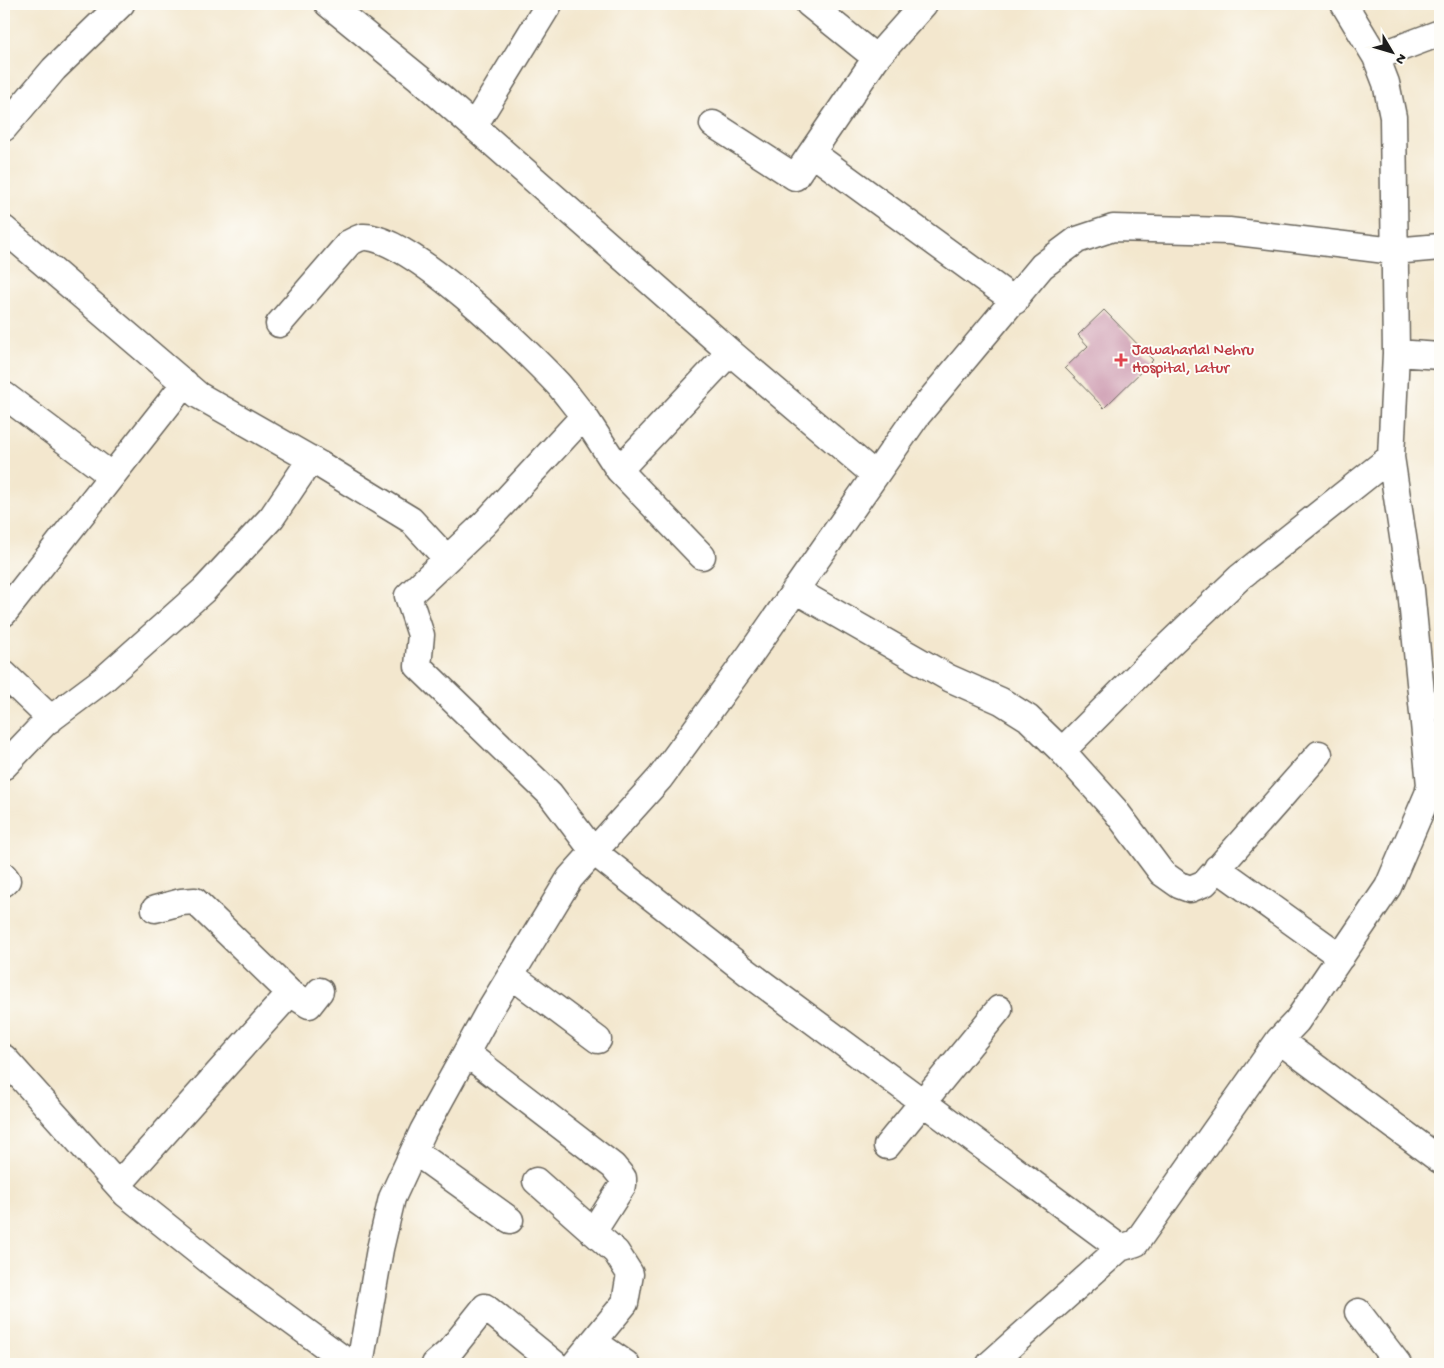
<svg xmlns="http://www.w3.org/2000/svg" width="1444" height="1368" viewBox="0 0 1444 1368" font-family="'Gochi Hand',sans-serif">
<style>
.building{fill:#c993aa}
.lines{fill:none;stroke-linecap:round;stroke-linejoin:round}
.minor-casing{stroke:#67635a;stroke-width:29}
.minor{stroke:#fff;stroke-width:26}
.health-dot{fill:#e0444e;stroke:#fdfcf7;stroke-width:2}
.labels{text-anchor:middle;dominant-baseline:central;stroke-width:4;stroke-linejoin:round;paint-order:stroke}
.health-label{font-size:16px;fill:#be3a42;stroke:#fdfcf7;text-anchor:start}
</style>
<rect width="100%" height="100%" fill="#fdfcf7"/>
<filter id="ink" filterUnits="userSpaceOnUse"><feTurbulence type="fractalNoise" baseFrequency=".02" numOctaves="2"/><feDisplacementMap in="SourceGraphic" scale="10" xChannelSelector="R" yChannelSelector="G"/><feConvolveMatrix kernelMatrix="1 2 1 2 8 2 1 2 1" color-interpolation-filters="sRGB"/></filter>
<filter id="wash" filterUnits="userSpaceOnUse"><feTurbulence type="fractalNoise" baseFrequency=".0096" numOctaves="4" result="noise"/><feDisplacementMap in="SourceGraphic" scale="20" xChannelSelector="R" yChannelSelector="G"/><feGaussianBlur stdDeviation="1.12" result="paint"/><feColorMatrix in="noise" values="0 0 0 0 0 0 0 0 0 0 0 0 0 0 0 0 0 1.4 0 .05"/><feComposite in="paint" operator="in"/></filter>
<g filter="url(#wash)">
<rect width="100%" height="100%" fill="#f3e7ce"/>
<g id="blocks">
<path class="building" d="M1104,310L1153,360L1104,408L1065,368L1088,346L1078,335Z"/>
</g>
</g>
<g filter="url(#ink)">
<use href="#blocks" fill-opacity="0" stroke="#67635a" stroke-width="1"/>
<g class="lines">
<g class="minor-casing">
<path id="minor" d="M328,4L419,78L730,352
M809,4L876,58
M1344,4L1376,57L1440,33
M713,124L795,177L876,58L924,4
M474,126L549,4
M4,128L54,69L121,4
M812,153L1015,301
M4,229L198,395L319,464L411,520L447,559
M279,324L349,243C353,241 358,238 363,237C407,234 526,350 558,384C567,394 575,406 584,416
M1396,353L1440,356
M4,395L112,476
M619,470L702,556
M875,475L730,352L619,470L584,416L484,524L408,596L421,635L418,666L550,794L594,852L747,972L1120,1248
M795,590L949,678L1001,701L1028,718L1062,751L1115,810L1162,873L1179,885L1190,889L1205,883L1319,754
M4,613L185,383
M4,674L51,719
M1062,751L1157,656L1240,577L1391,457
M4,766L45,723L104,679L204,590L272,517L311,459
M1217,868L1341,957
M4,876L7,880L4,883
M155,909L181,902L195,901L290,993L309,1005L320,991
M511,975L598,1040
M1279,1040L1440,1160
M466,1053L613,1166L623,1178V1185L593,1232
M4,1058L126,1194L216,1266L350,1364
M887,1146L999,1009
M414,1151L510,1220
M536,1181L616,1252L630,1274L625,1303L575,1364
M118,1185L290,993
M1358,1312L1398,1364
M594,1342L626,1364
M360,1364L380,1249L392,1198L423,1131L489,1011L570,878L660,778L750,655L916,417L1042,266L1077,240L1113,228L1229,231L1394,251L1440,247
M435,1364L450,1351L485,1307L555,1364
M990,1364L1120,1248L1136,1243L1279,1040L1297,1021L1388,887L1428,794L1430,785L1411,590L1391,457L1396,353L1393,117L1386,83L1376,57"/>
</g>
<use href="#minor" class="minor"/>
</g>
</g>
<path class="health-dot" d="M1118.5 352.5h5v5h5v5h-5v5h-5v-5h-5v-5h5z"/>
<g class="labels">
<g class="health-label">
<text x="1132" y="351">Jawaharlal Nehru<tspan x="1132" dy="18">Hospital, Latur</tspan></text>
</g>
</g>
<rect width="1444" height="1368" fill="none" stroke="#fdfcf7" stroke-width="20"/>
<g transform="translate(1392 52) rotate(128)" stroke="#fdfcf7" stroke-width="4" paint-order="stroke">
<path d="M0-4L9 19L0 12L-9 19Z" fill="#1c1c1c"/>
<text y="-8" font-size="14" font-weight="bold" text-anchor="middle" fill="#1c1c1c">N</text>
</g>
</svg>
